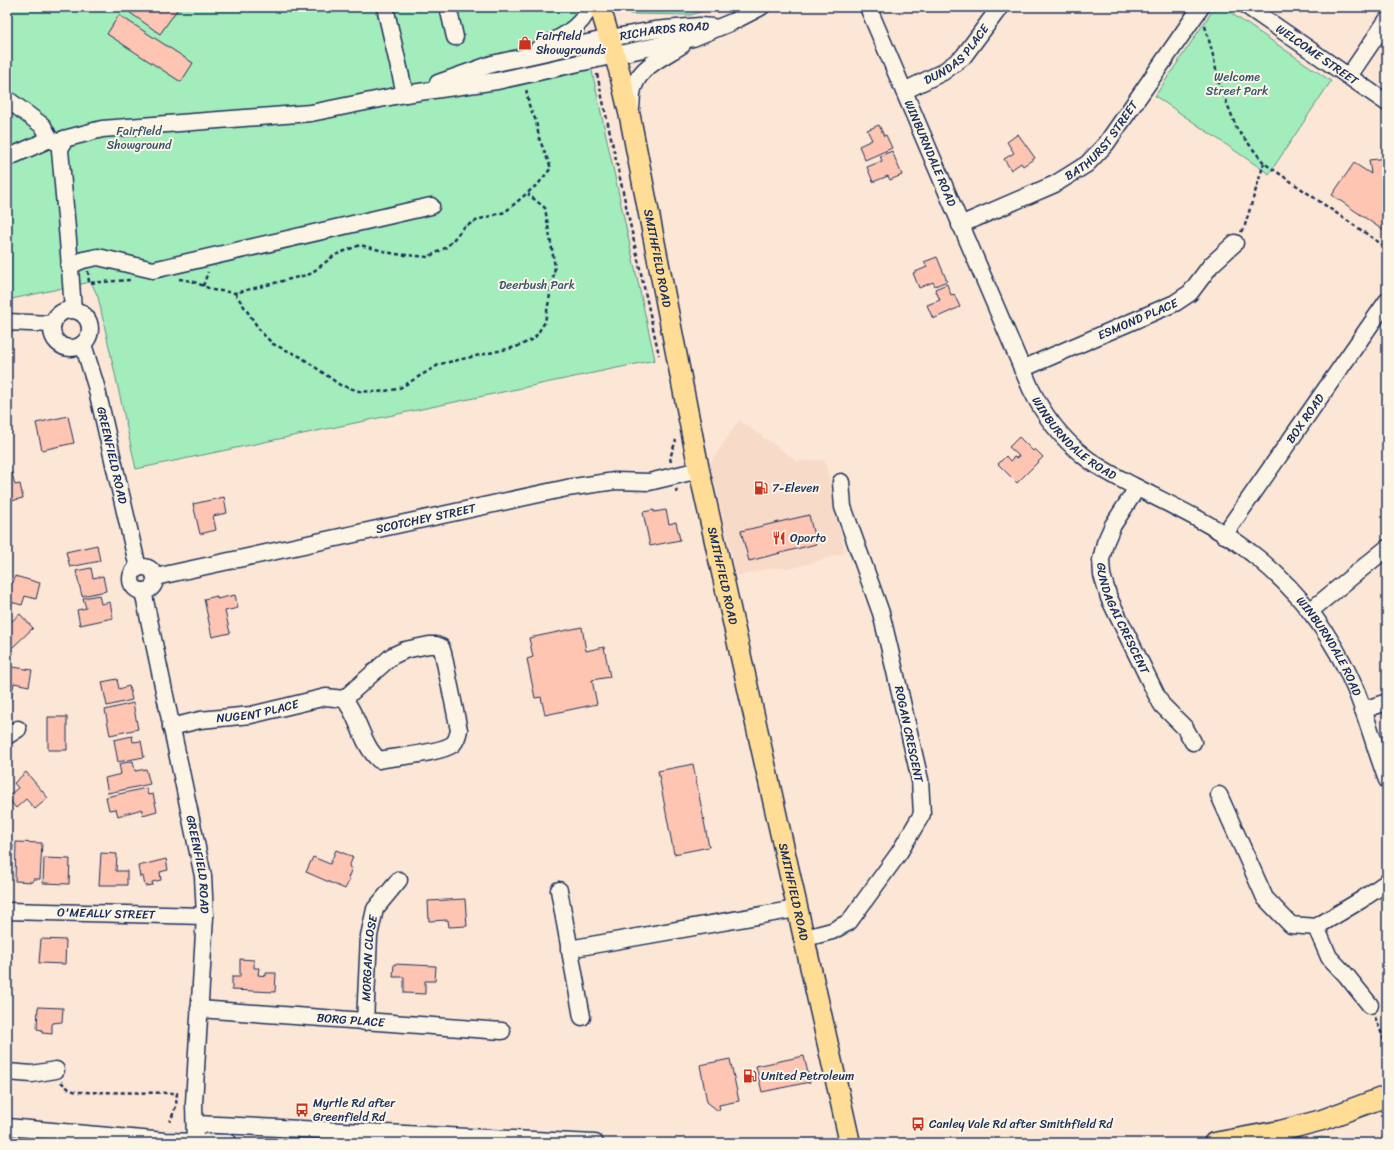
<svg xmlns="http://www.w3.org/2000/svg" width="1394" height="1150" viewBox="0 0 1394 1150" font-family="Sriracha,sans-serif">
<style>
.built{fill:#f8dac9}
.green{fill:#a3ecbb;stroke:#5f8e8c}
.building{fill:#fdc5b2;stroke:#1b2f5e}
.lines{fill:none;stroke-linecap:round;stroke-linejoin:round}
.minor-casing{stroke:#1b2f5e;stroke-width:19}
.major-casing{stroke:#1b2f5e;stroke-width:23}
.path{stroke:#1b2f5e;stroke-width:2.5;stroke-dasharray:4 3;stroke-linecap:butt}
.minor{stroke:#fcf5e5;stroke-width:16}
.major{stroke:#ffdd96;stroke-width:20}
.labels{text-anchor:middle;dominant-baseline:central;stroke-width:4;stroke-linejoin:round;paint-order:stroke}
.street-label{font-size:12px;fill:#1b2f5e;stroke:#fcf5e5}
.poi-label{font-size:12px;fill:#1b2f5e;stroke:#fcf5e5;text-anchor:start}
.park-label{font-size:12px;fill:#365571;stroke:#fcf5e5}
</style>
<rect width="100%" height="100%" fill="#fce7d6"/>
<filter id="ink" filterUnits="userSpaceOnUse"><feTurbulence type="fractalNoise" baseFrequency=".025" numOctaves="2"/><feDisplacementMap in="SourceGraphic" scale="8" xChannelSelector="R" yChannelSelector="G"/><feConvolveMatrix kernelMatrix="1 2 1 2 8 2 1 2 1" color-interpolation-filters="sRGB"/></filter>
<g filter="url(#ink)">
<path class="built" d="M739,420L797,461L825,460L845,553L794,568H771L737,576L710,463Z"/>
<path class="green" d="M7,7H578L655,360L136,469L98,297L91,282L7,300Z
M628,7H714L691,15L630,14Z
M1219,7L1225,9L1331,81L1269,174L1155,96L1213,10Z
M1322,1137L1351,1143H1292Z"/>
<path class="building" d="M122,7H179L160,34Z
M119,15L193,63L181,82L107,34Z
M879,125L884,136L886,135L892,148L865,160L859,146L872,140L867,130Z
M1018,134L1035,158L1023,166L1021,163L1011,170L1004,159L1014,153L1007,142Z
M892,151L902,175L890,180L888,176L873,182L867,167L882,161L880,156Z
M1387,158V233L1332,195L1354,163L1371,174L1369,160Z
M937,257L947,281L935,286L933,282L919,288L913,273L927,267L924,262Z
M947,284L951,295L954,294L960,307L933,319L927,305L940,300L935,289Z
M68,416L74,443L42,450L36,423Z
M1019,437L1033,451L1035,449L1043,457L1017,483L998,464L1006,456L1010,461L1014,457L1016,458L1019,456L1009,447Z
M12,473L15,485L20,484L23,498L7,502V474Z
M224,497L227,513L213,516L216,530L200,534L193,504Z
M654,510V512L666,510L669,524L676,522L680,540L650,546L643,512Z
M809,515L816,544L749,561L741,531Z
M97,545L100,561L70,567L66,552Z
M91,568L93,578L103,576L106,591L82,596L76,571Z
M15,576L40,583L36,599L25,596L22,605L7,601L8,582L13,583Z
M99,595L101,604L110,602L113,618L80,625L77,610L86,608L83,598Z
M235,595L238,608L225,611L230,633L212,637L204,599L217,596V599Z
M20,614L33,628L13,647L7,641V616L12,621Z
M582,627L586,651L604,647L610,677L592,680L597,704L545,715L541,697L535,698L527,659L533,657L529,638Z
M7,666L32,670L29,686L14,683L10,702L7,701Z
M117,679L119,689L129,686L132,700L107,706L102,682Z
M133,703L138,729L110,735L105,710Z
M48,717H67V750H48Z
M132,736L133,742L141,741L144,757L118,762L114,740Z
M133,761L135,771L146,769L150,784L108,793L105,778L121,774L119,764Z
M693,764L709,847L674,854L658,771Z
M26,772L48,798L35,809L26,799L16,808L7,797L18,788L14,783Z
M146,788L148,795L153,794L157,811L143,815L142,809L118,816L116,809L109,810L106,797Z
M16,842L42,843L40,879H33V882L15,881Z
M7,845H13L9,881H7Z
M336,850L353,857L349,867L352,868L348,878L350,879L345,889L306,872L313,857L330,864Z
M101,853L117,854L116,871H127V885H99Z
M44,858L70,859L69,884L43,883Z
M166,859L168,870L160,872L161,880L152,882L153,885L145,886L143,876L140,877L138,866Z
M465,899L467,926L449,927L448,920L429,921L428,901Z
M7,929H10L9,947L7,946Z
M41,939L66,940L65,964L39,963Z
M240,959L254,960V968H259L258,975L266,976V973H276L275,992L232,990V977H240Z
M394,964L436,966L435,981H425V994L404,993V977H393Z
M38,1007L63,1008L62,1022L52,1023V1034L42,1033V1030L37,1029Z
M804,1056L810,1082L762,1092L756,1066Z
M730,1059L739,1101L719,1105L720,1110H717L707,1102L700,1065Z"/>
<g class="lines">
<g class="minor-casing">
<g id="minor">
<path d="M385,7L405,94"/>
<path d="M448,7L455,37"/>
<path id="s1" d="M868,7L1031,389C1044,416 1061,438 1085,457C1100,469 1117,477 1134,486C1176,508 1222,528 1259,559C1300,593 1333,637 1354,686C1367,716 1375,749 1387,780"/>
<path id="s2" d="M1248,7L1387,103"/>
<path d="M538,49C557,40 582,28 589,7"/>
<path d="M1349,76L1387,20"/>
<path id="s3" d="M438,83L492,64L610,38L654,30L700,26L713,27"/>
<path id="s4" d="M904,91L943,72L963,57L1000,7"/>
<path d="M7,99L43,126L50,139L62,145"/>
<path d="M631,108C632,101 631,93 634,86C641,66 665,56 682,45"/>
<path d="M7,158L50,139"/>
<path id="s5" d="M960,225L1055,184L1087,164L1106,144L1201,7"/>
<path d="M69,266L83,260L98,257L153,270L431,206"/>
<circle cx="71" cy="329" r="19"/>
<path d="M73,310L68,240L60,150L64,139L102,129L311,113L405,94L497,81L693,38L732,22L761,7"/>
<path d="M7,322L52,324"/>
<path id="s6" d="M83,344L96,386L138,568"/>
<path id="s7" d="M1022,369L1175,303L1190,293L1211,265L1235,243"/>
<path id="s8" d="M1137,488L1113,525L1105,543L1101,560L1102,575L1109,598L1157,696L1162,705L1185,728L1193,742"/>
<path id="s9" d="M1224,535L1387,301"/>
<circle cx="143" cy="579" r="12"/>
<path id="s10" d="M155,577L567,488L615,481L649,482L699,470"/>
<path id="s11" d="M143,591L203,876L205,916L194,1103L195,1143"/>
<path d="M1310,611L1387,548"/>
<path d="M1363,710L1387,702"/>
<path id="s12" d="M171,727L200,720L251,715L326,697L344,699C359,716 361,744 379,760C394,757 442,753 453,744C457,740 458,735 459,730L443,653L441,647L436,645H429L405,650L392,656L344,699"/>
<path d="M7,736L18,729"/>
<path d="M1219,795L1265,898L1291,925L1316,927L1361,900L1387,882"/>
<path d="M559,890L582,1017"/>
<path id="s13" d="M7,911L205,916"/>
<path d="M1316,927L1329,957L1346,975L1370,1005"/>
<path d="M802,939L832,931L849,922L899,853L922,814L920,780L894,667L881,613L843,507L841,482"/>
<path d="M569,949L796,909"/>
<path id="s14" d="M199,1009L502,1031"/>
<path id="s15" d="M365,1022L369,936L375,909L399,880"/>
<path d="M7,1072L32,1074L56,1070"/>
<path d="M196,1124L595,1143"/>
<path d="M7,1127L165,1141L229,1143"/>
</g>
</g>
<g class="major-casing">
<g id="major">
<path id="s16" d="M600,7L619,70L630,117L699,470L850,1143"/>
<path d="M1214,1143L1280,1131L1322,1120L1387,1096"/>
</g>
</g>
<path class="path" d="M1205,26L1212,51L1219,83L1237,129L1264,163L1387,248
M597,74L659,355
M1241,232L1245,225L1264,163
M88,271L89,283L130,280
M179,279L192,281L213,290L235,293L310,274L335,255L360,245L395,254L428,257L447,247L464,227L480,219L505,212L539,183L551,168L539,138L536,121L529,105L526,88
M203,286L208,272
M235,293L261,332L273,344L301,357L340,385L359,391L378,392L398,389L440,364L516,347L534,339L545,322L555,267L545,208L528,194
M671,462L670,458L676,440
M676,489L677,495
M1375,1017L1387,1047
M61,1082L69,1089L76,1092L177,1093L176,1106L170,1122"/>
<use href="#minor" class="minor"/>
<use href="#major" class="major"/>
</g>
</g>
<defs>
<g id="shop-bare" transform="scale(1.08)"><path d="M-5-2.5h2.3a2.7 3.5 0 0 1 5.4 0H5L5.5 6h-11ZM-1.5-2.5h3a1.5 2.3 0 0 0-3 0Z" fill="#c8321e" stroke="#fcf5e5" stroke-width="2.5" paint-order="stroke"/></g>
<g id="fuel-bare" transform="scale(1.08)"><path d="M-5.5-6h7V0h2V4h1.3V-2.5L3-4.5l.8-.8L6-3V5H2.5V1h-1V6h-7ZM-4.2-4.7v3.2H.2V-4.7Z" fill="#c8321e" stroke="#fcf5e5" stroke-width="2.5" paint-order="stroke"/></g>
<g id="restaurant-bare" transform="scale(1.08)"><path d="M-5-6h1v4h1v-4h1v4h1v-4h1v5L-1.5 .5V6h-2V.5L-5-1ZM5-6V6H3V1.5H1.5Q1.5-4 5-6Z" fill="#c8321e" stroke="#fcf5e5" stroke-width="2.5" paint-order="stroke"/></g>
<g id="bus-bare" transform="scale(1.08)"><path d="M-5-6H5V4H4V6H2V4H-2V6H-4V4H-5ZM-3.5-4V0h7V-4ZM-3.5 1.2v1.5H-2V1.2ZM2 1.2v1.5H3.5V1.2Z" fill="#c8321e" stroke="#fcf5e5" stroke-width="2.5" paint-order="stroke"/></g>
</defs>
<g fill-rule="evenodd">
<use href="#shop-bare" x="525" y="43"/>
<use href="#fuel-bare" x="761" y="488"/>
<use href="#restaurant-bare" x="779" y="538"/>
<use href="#fuel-bare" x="750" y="1076"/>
<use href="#bus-bare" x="302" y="1110"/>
<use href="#bus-bare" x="918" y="1124"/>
</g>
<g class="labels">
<g class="street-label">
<text stroke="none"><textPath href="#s3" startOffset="233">RICHARDS ROAD</textPath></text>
<text stroke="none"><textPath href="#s4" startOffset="65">DUNDAS PLACE</textPath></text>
<text stroke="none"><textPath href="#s2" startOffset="84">WELCOME STREET</textPath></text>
<text stroke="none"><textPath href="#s5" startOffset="168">BATHURST STREET</textPath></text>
<text stroke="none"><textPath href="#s1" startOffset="159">WINBURNDALE ROAD</textPath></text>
<text stroke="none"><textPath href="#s16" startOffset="258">SMITHFIELD ROAD</textPath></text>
<text stroke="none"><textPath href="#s7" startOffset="126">ESMOND PLACE</textPath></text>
<text stroke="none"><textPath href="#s9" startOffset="142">BOX ROAD</textPath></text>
<text stroke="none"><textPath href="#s1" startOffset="482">WINBURNDALE ROAD</textPath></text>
<text stroke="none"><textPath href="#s6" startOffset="115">GREENFIELD ROAD</textPath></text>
<text stroke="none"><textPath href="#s10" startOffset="277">SCOTCHEY STREET</textPath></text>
<text stroke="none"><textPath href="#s16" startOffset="582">SMITHFIELD ROAD</textPath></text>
<text stroke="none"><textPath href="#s8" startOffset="144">GUNDAGAI CRESCENT</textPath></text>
<text stroke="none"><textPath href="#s1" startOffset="818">WINBURNDALE ROAD</textPath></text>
<text stroke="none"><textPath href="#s12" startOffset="88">NUGENT PLACE</textPath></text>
<text transform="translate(909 734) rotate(78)">ROGAN CRESCENT</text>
<text stroke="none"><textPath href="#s11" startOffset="279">GREENFIELD ROAD</textPath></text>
<text stroke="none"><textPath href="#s16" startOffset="906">SMITHFIELD ROAD</textPath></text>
<text stroke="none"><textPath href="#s13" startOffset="99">O'MEALLY STREET</textPath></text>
<text stroke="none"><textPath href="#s15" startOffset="64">MORGAN CLOSE</textPath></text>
<text stroke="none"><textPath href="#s14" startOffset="152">BORG PLACE</textPath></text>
</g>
<g class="poi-label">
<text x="536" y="36">Fairfield<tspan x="536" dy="14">Showgrounds</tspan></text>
<text x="772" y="488">7-Eleven</text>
<text x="790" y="538">Oporto</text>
<text x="761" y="1076">United Petroleum</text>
<text x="313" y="1103">Myrtle Rd after<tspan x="313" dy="14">Greenfield Rd</tspan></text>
<text x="929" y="1124">Canley Vale Rd after Smithfield Rd</text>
</g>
<g class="park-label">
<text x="1237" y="77">Welcome<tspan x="1237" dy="14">Street Park</tspan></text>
<text x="139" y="131">Fairfield<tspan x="139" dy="14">Showground</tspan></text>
<text x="537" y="285">Deerbush Park</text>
</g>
</g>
<rect width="1394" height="1150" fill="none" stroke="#fcf5e5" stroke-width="24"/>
<rect x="12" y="12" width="1370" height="1126" fill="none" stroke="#1b2f5e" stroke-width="1.5" filter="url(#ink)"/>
</svg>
